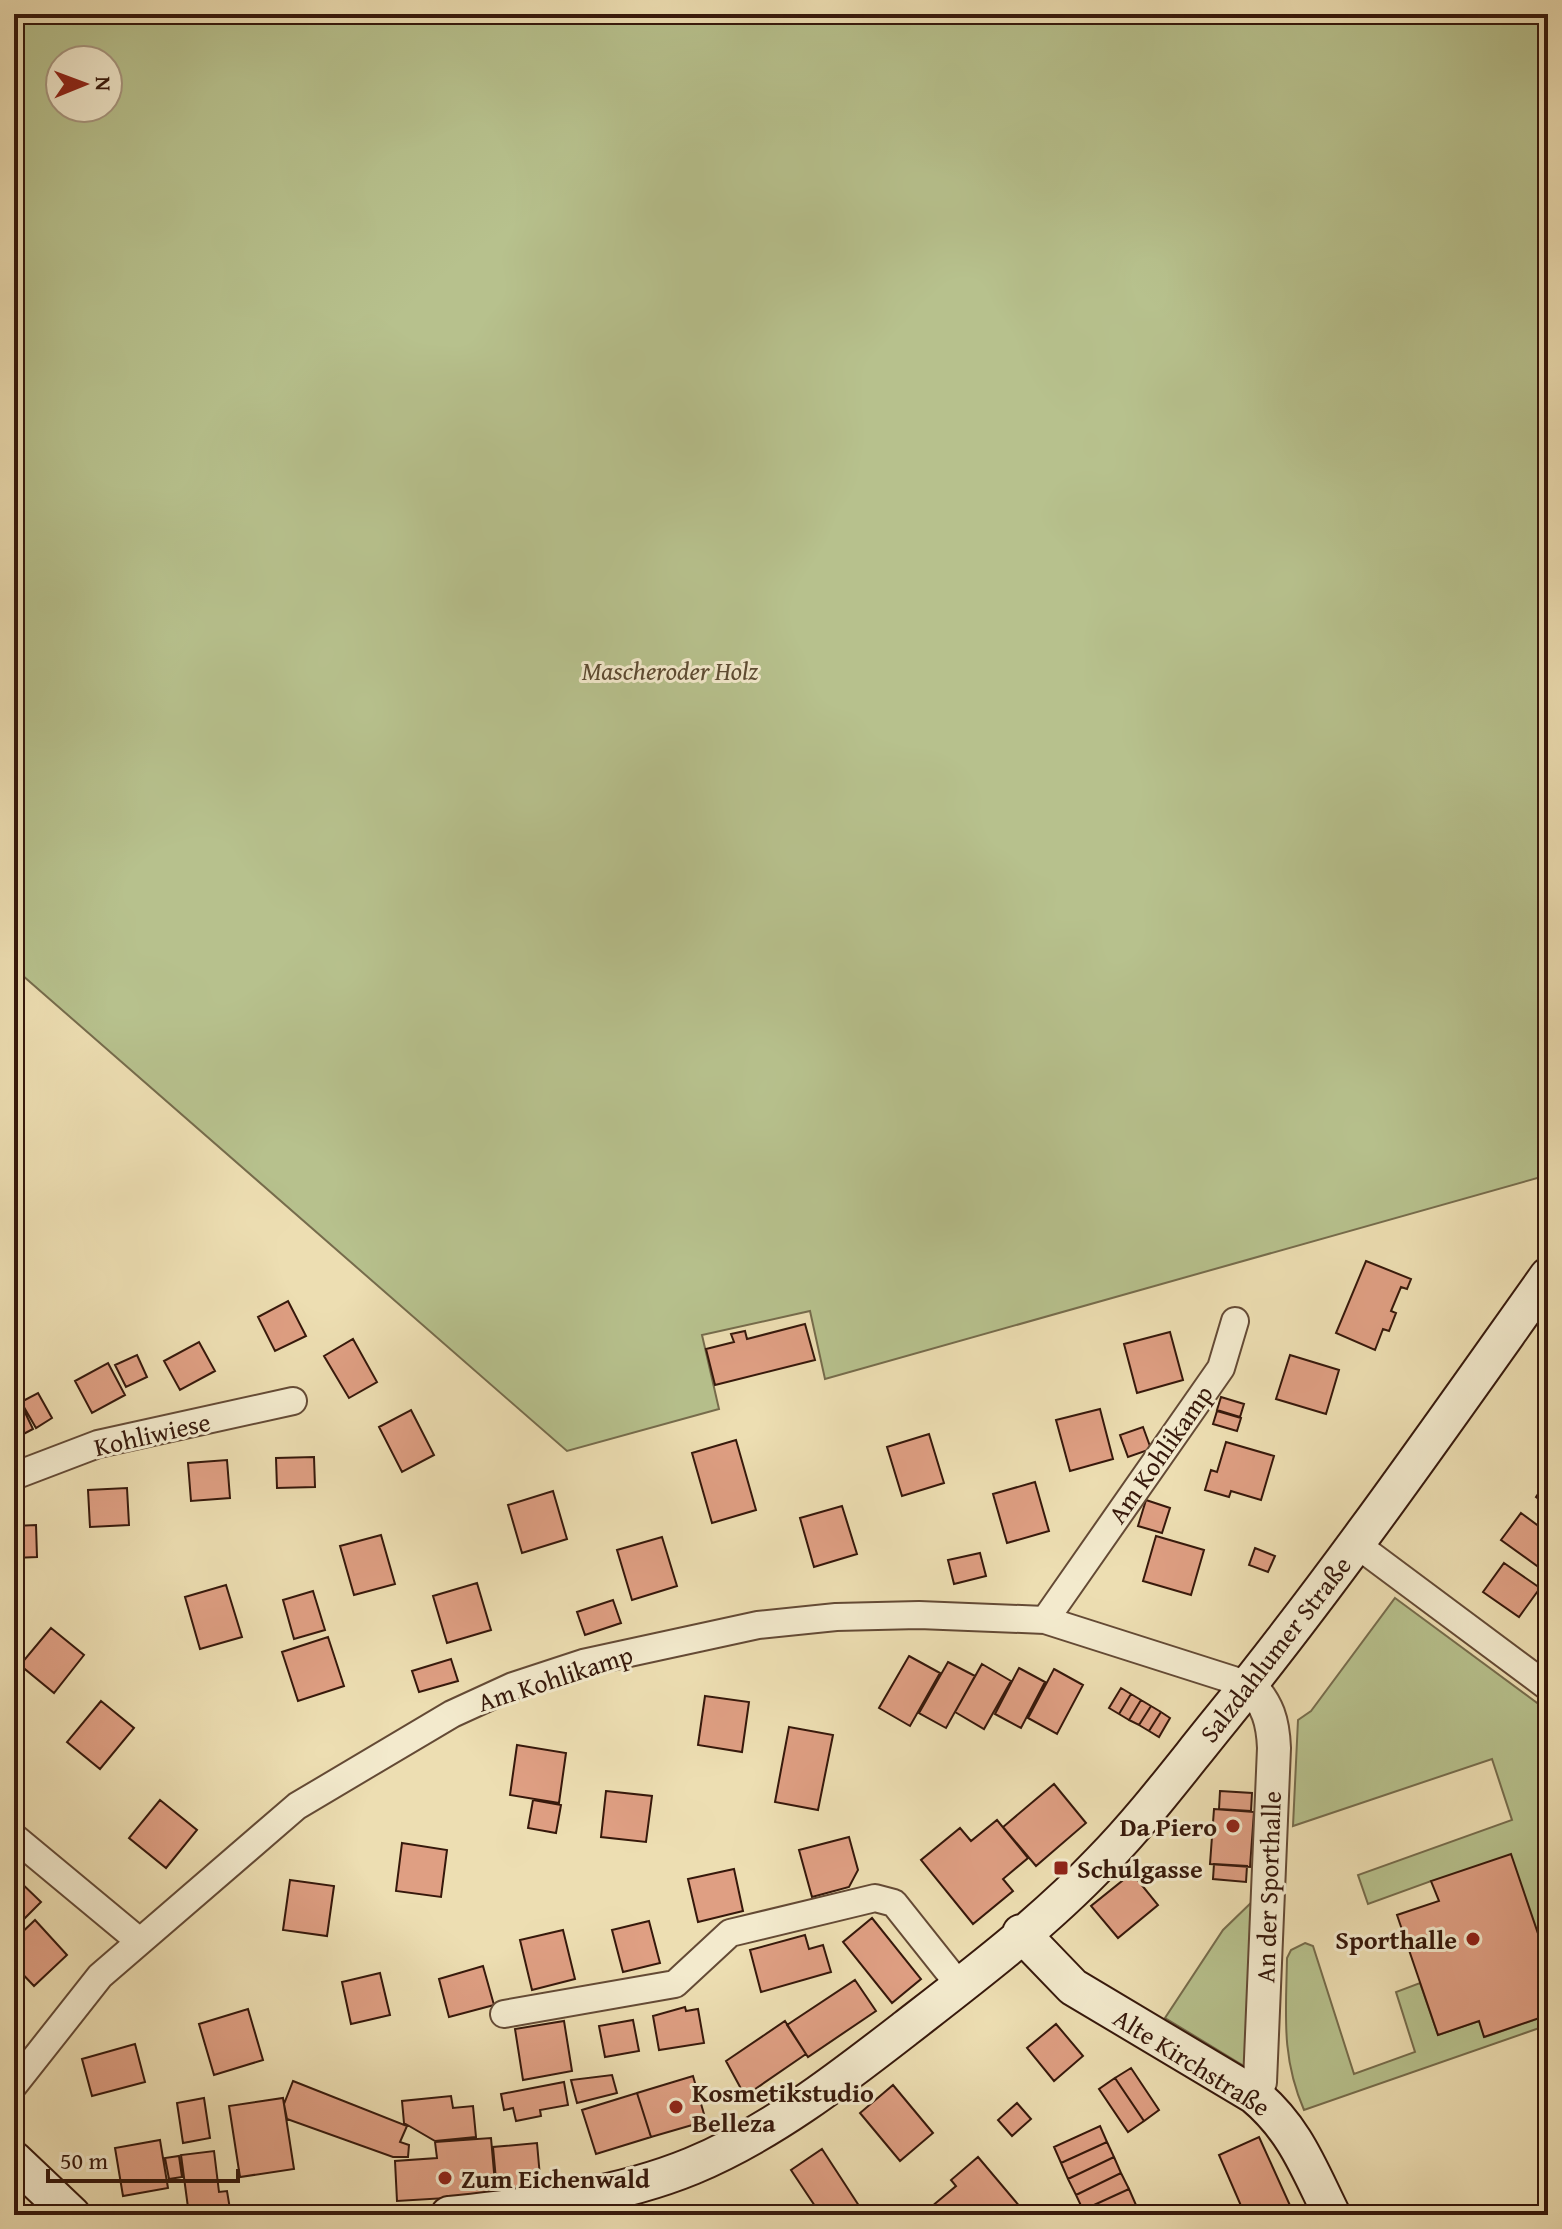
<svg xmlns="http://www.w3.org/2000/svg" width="1562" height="2229" viewBox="0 0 1562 2229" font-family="'Gentium Book Plus',serif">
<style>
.green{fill:#b7c18d;stroke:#766c4c;stroke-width:2;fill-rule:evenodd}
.building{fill:#df9f83;stroke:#36180b;stroke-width:2}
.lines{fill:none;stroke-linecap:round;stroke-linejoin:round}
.minor-casing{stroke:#644a35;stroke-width:30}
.tertiary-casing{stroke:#644a35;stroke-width:36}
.secondary-casing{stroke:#36180b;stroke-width:40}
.minor{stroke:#f3eacd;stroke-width:26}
.tertiary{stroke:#f3eacd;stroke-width:32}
.secondary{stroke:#f3eacd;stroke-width:36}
.poi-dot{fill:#8f2418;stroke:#f3eacd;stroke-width:3}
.labels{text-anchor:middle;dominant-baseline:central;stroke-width:6;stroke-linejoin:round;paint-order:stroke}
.park-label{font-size:26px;font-style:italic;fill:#5d4b32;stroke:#f3eacd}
.street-label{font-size:26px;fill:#36180b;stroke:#f3eacd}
.poi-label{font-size:26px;font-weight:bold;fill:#36180b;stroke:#f3eacd;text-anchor:start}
</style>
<rect width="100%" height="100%" fill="#eddeb2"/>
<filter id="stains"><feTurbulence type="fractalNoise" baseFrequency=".0025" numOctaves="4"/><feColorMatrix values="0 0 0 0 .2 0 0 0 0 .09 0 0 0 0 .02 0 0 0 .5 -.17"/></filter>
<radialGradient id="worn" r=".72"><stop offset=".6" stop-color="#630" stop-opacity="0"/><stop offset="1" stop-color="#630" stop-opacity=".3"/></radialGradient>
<path class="green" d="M14,14H1548V1175L825,1379L810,1311L702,1335L719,1409L567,1451L14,968ZM60,60H108V108H60Z
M1395,1598L1548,1711V1963L1431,1881L1368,1904L1358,1875L1512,1820L1492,1759L1293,1826L1298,1720L1311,1711Z
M1256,1898L1250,2064L1244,2066L1165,2018L1223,1930Z
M1305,1943L1313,1946L1354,2074L1415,2052L1396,1992L1420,1983L1438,2035L1479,2021L1485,2037L1548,2015V2025L1304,2110C1281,2057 1286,2014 1287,1958L1291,1950Z"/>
<path class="building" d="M1366,1261L1411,1279L1407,1289L1401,1287L1391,1311L1396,1313L1389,1331L1383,1329L1375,1350L1336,1333Z
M288,1301L306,1336L275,1351L258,1317Z
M805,1324L815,1360L715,1385L706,1349L734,1342L731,1334L745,1331L747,1339Z
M1170,1332L1183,1380L1137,1393L1124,1344Z
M353,1339L377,1382L349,1398L324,1356Z
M199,1342L215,1371L180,1390L164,1361Z
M137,1355L147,1377L126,1387L115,1365Z
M1290,1355L1339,1370L1326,1414L1276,1399Z
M108,1363L125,1395L92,1413L75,1381Z
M38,1393L52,1418L36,1428L21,1402Z
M1221,1397L1244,1404L1240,1417L1217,1410Z
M18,1398L33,1429L14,1439V1400Z
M1100,1409L1113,1459L1070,1471L1056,1420Z
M411,1410L434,1455L402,1472L379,1427Z
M1217,1411L1241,1418L1237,1431L1213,1424Z
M1143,1427L1151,1449L1128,1457L1120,1435Z
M929,1434L944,1483L902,1496L887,1447Z
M736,1440L756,1510L712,1523L692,1453Z
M1226,1442L1274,1456L1261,1500L1231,1491L1229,1497L1205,1490L1211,1470L1217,1472Z
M314,1457L315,1487L277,1488L276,1458Z
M227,1460L230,1498L191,1501L188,1463Z
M1548,1479V1506L1536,1497Z
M1035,1482L1049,1531L1007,1543L993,1494Z
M127,1488L129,1525L90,1527L88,1490Z
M553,1491L567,1539L522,1553L508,1505Z
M1146,1500L1170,1508L1162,1533L1138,1526Z
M842,1506L857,1554L814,1567L800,1518Z
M1521,1513L1548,1533V1565L1544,1571L1501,1540Z
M36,1525L37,1557L14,1558V1526Z
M381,1535L395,1584L354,1595L340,1546Z
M1156,1536L1204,1550L1191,1595L1143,1581Z
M662,1537L677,1586L632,1600L617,1550Z
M1255,1548L1275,1556L1268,1572L1249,1565Z
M980,1553L986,1576L954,1584L948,1560Z
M1504,1563L1540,1588L1519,1617L1483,1592Z
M477,1583L491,1630L447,1643L433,1596Z
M226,1585L242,1637L200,1649L185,1597Z
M313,1591L325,1630L294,1639L283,1600Z
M613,1600L621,1623L585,1635L577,1612Z
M51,1628L84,1655L54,1693L20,1665Z
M328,1637L344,1686L298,1701L282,1652Z
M909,1656L940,1673L910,1726L879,1708Z
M451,1659L458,1681L419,1692L412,1671Z
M948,1662L975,1676L946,1728L919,1713Z
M982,1664L1011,1681L984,1729L955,1712Z
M1019,1668L1045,1682L1021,1728L995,1714Z
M1054,1669L1083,1685L1057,1734L1028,1718Z
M1121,1688L1131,1694L1119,1714L1109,1708Z
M1131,1694L1141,1700L1129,1720L1119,1714Z
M705,1696L749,1702L742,1752L698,1745Z
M1141,1700L1151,1706L1139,1725L1129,1720Z
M101,1701L134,1728L100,1769L67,1742Z
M1151,1706L1161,1712L1149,1731L1139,1725Z
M1161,1712L1170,1718L1159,1737L1149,1731Z
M789,1727L833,1735L818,1810L775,1802Z
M517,1745L566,1753L559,1803L510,1795Z
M1054,1784L1086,1823L1036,1866L1003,1827Z
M606,1791L652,1796L646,1842L601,1837Z
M1220,1791L1252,1793L1251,1811L1219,1809Z
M160,1800L197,1830L166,1868L129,1838Z
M533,1800L561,1805L556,1833L528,1828Z
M1214,1809L1254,1812L1250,1867L1210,1864Z
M997,1820L1028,1858L1003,1879L1013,1891L973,1924L921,1860L960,1828L971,1841Z
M849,1837L858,1870L849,1887L812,1897L799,1850Z
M402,1843L447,1850L441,1897L396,1891Z
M1511,1854L1548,1963V2015L1484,2037L1479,2021L1438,2035L1397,1915L1439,1901L1431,1881Z
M1214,1864L1247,1866L1246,1882L1213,1879Z
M734,1869L743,1911L698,1922L688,1879Z
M1132,1873L1158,1905L1118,1938L1091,1906Z
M14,1876L41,1902L23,1920L14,1911Z
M290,1880L334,1886L327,1936L283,1930Z
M872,1918L921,1979L892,2003L843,1942Z
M35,1920L67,1955L34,1986L14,1965V1940Z
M649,1921L660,1963L623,1972L612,1930Z
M563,1930L575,1979L532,1990L520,1940Z
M805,1935L809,1949L823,1945L831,1972L761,1992L750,1950Z
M483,1966L494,2005L449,2017L439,1979Z
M380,1973L390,2015L351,2024L342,1982Z
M855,1980L876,2011L808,2057L787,2025Z
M685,2007L686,2011L698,2009L704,2043L659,2050L653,2016Z
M248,2009L263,2060L214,2075L199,2024Z
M633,2020L639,2051L605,2057L599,2026Z
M564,2021L572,2071L523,2080L515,2029Z
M785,2021L806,2054L745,2096L726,2061Z
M1056,2024L1083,2056L1054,2081L1027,2048Z
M135,2044L145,2082L92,2096L82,2059Z
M1131,2068L1159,2110L1144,2121L1115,2078Z
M612,2075L617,2093L577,2103L571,2080Z
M693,2076L706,2121L651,2137L637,2093Z
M1115,2078L1144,2121L1128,2132L1099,2089Z
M293,2081L407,2126L400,2142L409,2145L408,2157H393L287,2119L284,2104Z
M564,2082L568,2105L540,2110L541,2116L516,2121L513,2108L504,2110L501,2094Z
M893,2085L933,2133L900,2161L860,2113Z
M637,2093L651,2137L596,2154L582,2110Z
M451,2096L453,2108L473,2106L476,2137L435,2141L404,2123L402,2101Z
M204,2098L210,2138L183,2143L177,2103Z
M283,2098L294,2169L240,2177L229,2106Z
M1017,2103L1031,2119L1012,2136L998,2120Z
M1100,2126L1107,2142L1061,2163L1054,2147Z
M1259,2137L1293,2212L1287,2215H1245L1219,2155Z
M491,2138L496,2195L397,2201L395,2161L437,2158L435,2142Z
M160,2140L168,2188L123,2196L115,2148Z
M1107,2142L1114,2157L1068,2179L1061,2163Z
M537,2143L541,2188L497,2191L493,2147Z
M822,2149L865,2215H821L791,2170Z
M214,2151L219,2192L227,2191L231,2215H189L181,2155Z
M179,2156L182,2177L169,2179L165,2158Z
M978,2157L1027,2215H928L925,2212L956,2186L951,2180Z
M1114,2157L1121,2173L1076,2195L1068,2179Z
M1121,2173L1129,2189L1083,2210L1076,2195Z
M1129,2189L1136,2205L1114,2215H1085L1083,2210Z
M1136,2205L1141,2215H1114Z"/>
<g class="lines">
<g class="minor-casing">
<path id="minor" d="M14,1476L98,1444L293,1401
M1356,1544L1548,1687
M1045,1620L1221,1368L1235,1321
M14,1837L138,1940
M504,2014L675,1984L730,1933L875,1898L894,1903L960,1986
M14,2085L100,1976L297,1806L452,1714L513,1686L583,1663L758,1625L836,1617L919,1615L1045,1620L1249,1685"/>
</g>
<g class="tertiary-casing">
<path id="tertiary" d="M1249,1685C1268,1704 1273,1722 1274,1748L1260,2082L1254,2095"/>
</g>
<g class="secondary-casing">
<path id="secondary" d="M1021,1933L1073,1987L1254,2095C1295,2129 1309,2169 1332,2215
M14,2160L72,2215
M449,2215C532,2206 614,2198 692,2166C771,2133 839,2080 906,2028C973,1976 1043,1923 1101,1862C1145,1817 1182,1767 1222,1718C1337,1576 1442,1425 1548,1276"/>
</g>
<use href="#minor" class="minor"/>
<use href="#tertiary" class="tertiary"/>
<use href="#secondary" class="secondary"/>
</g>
<g class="poi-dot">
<circle cx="1233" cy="1826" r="8"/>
<rect x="1053" y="1860" width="16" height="16" rx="4"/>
<circle cx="1473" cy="1939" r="8"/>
<circle cx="676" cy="2107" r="8"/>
<circle cx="445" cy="2178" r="8"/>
</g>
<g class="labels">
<g class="park-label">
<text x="670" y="670">Mascheroder Holz</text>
</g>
<g class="street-label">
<text transform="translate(152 1434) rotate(-13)">Kohliwiese</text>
<text transform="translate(1160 1454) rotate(-55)">Am Kohlikamp</text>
<text transform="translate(1275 1649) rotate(-52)">Salzdahlumer Straße</text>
<text transform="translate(555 1678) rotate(-18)">Am Kohlikamp</text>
<text transform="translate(1268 1887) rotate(-88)">An der Sporthalle</text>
<text transform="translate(1192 2062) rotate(32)">Alte Kirchstraße</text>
</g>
<g class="poi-label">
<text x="1217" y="1826" text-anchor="end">Da Piero</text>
<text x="1077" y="1868">Schulgasse</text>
<text x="1457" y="1939" text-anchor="end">Sporthalle</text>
<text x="692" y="2092">Kosmetikstudio<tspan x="692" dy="30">Belleza</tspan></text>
<text x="461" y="2178">Zum Eichenwald</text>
</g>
</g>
<rect width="1562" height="2229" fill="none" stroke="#eddeb2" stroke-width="48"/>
<rect x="16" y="16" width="1530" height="2197" fill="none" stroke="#36180b" stroke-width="4"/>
<rect x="24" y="24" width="1514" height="2181" fill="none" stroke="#36180b" stroke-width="2"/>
<g transform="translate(84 84) rotate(89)"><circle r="38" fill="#f3eacd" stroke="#a7967f" stroke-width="2"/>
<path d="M0-6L14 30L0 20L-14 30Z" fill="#8f2418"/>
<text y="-12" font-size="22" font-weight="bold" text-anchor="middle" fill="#36180b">N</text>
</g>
<path d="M48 2169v12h190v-12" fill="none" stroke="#36180b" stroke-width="4"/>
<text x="60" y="2169" font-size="24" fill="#36180b" stroke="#f3eacd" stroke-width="6" paint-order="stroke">50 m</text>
<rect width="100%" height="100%" filter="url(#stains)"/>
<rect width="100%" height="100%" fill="url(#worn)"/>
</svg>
